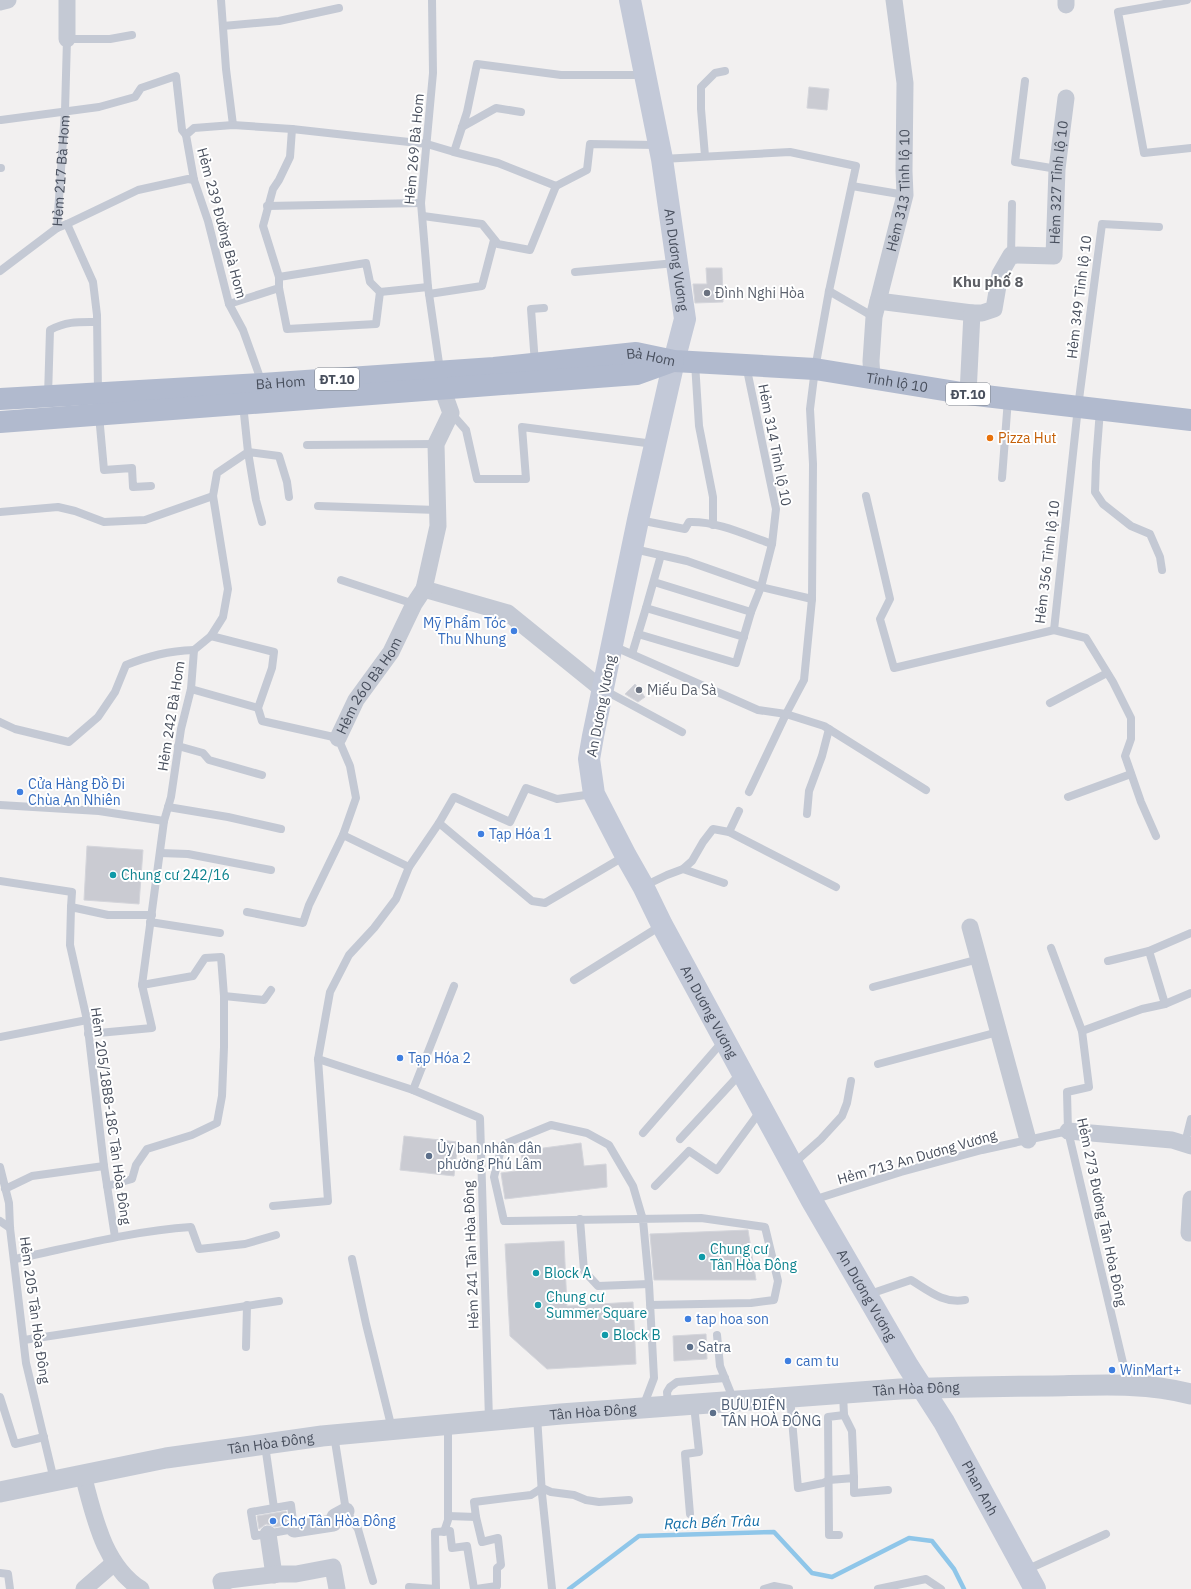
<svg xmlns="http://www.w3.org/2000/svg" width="1191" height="1589" viewBox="0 0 1191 1589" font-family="'IBM Plex Sans',sans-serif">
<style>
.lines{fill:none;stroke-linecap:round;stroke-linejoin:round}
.stream{stroke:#8fc6e9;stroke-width:4.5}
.building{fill:#cacbd2;stroke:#d4d5db}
.service{stroke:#c4c9d4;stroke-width:8}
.minor{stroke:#c4c9d4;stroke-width:17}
.tertiary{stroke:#c4c9d4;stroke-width:21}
.secondary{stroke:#c3c9d8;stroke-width:22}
.primary{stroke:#b1bace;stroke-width:22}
.worship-dot{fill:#6b7280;stroke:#fff;stroke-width:1.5}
.food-dot{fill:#e8710a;stroke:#fff;stroke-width:1.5}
.shop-dot{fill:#3f7fe0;stroke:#fff;stroke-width:1.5}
.culture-dot{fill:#0f9aa8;stroke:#fff;stroke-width:1.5}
.service-dot{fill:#5c6f8a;stroke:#fff;stroke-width:1.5}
.labels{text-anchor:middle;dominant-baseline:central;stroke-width:4;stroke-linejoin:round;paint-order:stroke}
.shield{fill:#fff;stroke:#7f848e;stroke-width:1}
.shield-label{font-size:13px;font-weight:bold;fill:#484f5d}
.street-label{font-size:14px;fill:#484f5d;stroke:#fff}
.worship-label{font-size:14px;fill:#5b616d;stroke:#fff;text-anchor:start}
.food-label{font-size:14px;fill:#c56008;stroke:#fff;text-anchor:start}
.shop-label{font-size:14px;fill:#366cbe;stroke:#fff;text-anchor:start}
.culture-label{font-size:14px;fill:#0d838f;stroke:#fff;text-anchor:start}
.service-label{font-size:14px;fill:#4e5e75;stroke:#fff;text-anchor:start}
.neighbourhood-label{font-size:15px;font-weight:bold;fill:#5d5f65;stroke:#fff}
.water-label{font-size:15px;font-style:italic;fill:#116ca7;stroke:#fff}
</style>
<rect width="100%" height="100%" fill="#f2f0f0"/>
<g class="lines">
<path class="stream" d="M569,1589L639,1536L774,1532L812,1573L832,1577L909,1538L932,1541L954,1569L964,1589"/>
</g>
<path class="building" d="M809,87L829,89L827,110L807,108Z
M706,268H722L723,302L695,303L693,284H707Z
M635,684L645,697L638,702L625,694Z
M87,846L143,850L139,904L84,900Z
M404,1136L458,1142L454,1176L400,1170Z
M581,1143L584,1166L606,1164L607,1187L505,1199L501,1173L523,1170L521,1151Z
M748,1230L756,1280H654L650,1234Z
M564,1241L567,1306L633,1302L636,1364L547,1369L510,1336L505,1244Z
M706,1334L707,1359L674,1361L673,1336Z
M286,1511L288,1521L285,1525L275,1527L271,1525L266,1524L259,1529L257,1516Z"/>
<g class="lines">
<g class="service">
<path d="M221,0L226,69L233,125"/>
<path d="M432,0L433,73L421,203L428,287L440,370"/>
<path d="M1187,0L1118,12L1144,153L1191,148"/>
<path d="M223,26L279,21L339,8"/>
<path d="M1025,81L1015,162L1057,169"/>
<path d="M1,120L99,107L135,97L141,88L176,76L182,130L186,135"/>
<path d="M462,127L496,108L521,112"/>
<path d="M292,129L290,157L279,180L273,189L263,226L279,277V288L287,329L376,324L380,292"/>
<path d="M454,152L467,112L477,64L561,75H644"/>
<path d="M705,156L701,109V87L715,73L725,71"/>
<path d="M662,159L790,152L856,166L829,291L815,369L810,409L813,464L812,599L804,680L786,714L749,792"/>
<path d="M0,168H1"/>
<path d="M556,186L587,170L590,144L657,145"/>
<path d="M852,186L905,195"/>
<path d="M267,206L421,203"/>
<path d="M423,216L482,224L498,244L530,250L556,186"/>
<path d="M67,224L138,190L188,179L194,180"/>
<path d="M1011,255L1012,204"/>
<path d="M0,271L57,228"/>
<path d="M575,272L676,263"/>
<path d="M279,277L366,263L370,282L380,292L428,287"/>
<path d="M829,291L874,317"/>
<path d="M429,294L482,286L494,240"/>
<path d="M229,304L279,288"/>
<path d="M695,363L699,426L713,497V525"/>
<path d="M535,364L531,309L544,308"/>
<path d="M262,383L243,330L229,304L208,221L194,180L186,135L194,128L233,125L292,129L427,144L454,152L498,163L556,186"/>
<path id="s1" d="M98,393L97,315L93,282L67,224L57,228L65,111L67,39H110L132,35"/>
<path d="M48,396L50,330C67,321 79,322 97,322"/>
<path d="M1100,410L1096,462L1095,492L1103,504L1131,526L1150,534L1160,557L1162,570"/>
<path d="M451,413L466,430L477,479H526L522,427L654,444"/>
<path d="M99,415L104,470L132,468L133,487L151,486"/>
<path d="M307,445L436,444"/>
<path d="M1002,478L1008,399"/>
<path d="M866,496L890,599L880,619L894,668L1054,630L1078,407L1102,224L1159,227"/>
<path d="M318,506L437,510"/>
<path d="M0,512L58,507L75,511L104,522L145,520L213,496"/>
<path d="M639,520L685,529L689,522C718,521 746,535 772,544"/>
<path d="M262,522L256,500L248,452L279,456L287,482L289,497"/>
<path d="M634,549L687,561L761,587L812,599"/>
<path d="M341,580L414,604"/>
<path d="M654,582L751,612"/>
<path d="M646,608L744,637"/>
<path d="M1054,630L1086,638L1113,682L1131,718V739L1125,756L1141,802L1156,836"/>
<path d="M638,634L736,663L751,612L761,587L772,544L776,509L746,365"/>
<path d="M211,636L274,652L272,668L258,708L262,721L338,738L350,766L356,798L343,835L309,905L303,923L247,912"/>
<path d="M613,646L758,710L786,714L824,726L926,790"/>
<path d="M632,654L646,608L661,555"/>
<path d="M191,689L258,708"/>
<path d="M604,690L682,732"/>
<path d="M1050,703L1107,673"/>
<path d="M0,722L15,729L69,742L98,717L115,692L126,665C149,656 168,651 194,650"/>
<path d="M178,746L203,753L209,760L262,775"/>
<path d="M1068,797L1131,774"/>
<path d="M0,805L99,811L164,821"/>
<path d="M168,807L228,817L281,829"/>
<path d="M807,814L809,791L822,756L829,729"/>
<path d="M439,823L532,901L545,903L625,856"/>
<path d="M729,832L739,811"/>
<path d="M343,835L409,867"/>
<path d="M160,853L188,854L271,870"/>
<path d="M683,869L724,883"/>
<path d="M0,881L72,892L71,907"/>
<path d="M644,886L667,875L683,869L692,861L703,842L713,829L729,832L836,887"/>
<path d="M150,922L220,933"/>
<path d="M1051,948L1082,1031L1089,1087L1067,1092L1068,1131L1128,1384"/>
<path d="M1149,951L1165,1004"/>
<path d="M1108,961L1149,951L1191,933"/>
<path d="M574,980L662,925"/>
<path d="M873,987L979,959"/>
<path d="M224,996L264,1000L271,990"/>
<path d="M1082,1031L1142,1009L1165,1004L1191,993"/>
<path d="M88,1034L152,1028L142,985L164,821L171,797L181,729L191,689L194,650L211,636L223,617L228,589L213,496L217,473L248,452L243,404"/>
<path d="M0,1037L87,1020"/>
<path d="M318,1059L413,1090L480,1118L489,1420"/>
<path d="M878,1064L998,1032"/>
<path d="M413,1090L454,986"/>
<path d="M643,1133L723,1041"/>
<path d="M680,1139L741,1073"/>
<path d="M1185,1143L1191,1119"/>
<path d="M793,1164L821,1139L842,1116L847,1103L851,1081"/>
<path d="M0,1167L9,1203L10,1228L26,1363L54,1480"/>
<path d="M107,1186L132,1179L136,1165L147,1149L192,1135L217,1123L222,1096L224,1047V996L221,957L205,958L193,976L142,985"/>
<path d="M655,1186L689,1151L717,1170L761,1110"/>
<path d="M5,1189L32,1176L104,1166"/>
<path d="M813,1200L901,1172L982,1150L1068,1131"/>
<path d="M273,1206L328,1201L318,1059L330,992L349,955L374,928L396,899L409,867L439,823L454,797L510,822L526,788L557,799L593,794"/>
<path d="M580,1219L584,1271L598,1286L649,1284"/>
<path d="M0,1221L10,1228"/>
<path d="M115,1237L104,1166L87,1020L70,945L71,907L108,915H152"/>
<path d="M15,1259C73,1247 131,1231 191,1227L199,1249L245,1244L276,1235"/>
<path d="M352,1259L366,1324L392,1429"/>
<path d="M867,1295L911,1280C929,1291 944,1304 965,1300"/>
<path d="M717,1335L720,1366L734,1401"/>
<path d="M24,1340L279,1301"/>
<path d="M246,1347L247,1305"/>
<path d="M843,1394L844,1415L852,1431L854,1478"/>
<path d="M0,1397L15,1444L44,1437"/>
<path d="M790,1397L798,1488L823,1483L829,1480L854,1478V1493L888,1490"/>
<path d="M668,1405L667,1392L670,1387L677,1382L725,1378"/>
<path d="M643,1407L654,1378L649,1284L643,1220L633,1186L609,1145L587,1133L551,1125L502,1145L494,1177L504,1221L701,1218L765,1227L778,1281L774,1300L751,1303L650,1305"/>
<path d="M537,1416L542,1494L552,1589"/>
<path d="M334,1435L346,1511L358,1529L373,1581"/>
<path d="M265,1445L274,1508L251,1512L255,1536L294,1529L291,1505L274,1508"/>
<path d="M690,1514L685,1454L699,1452L694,1405"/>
<path d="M448,1516L476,1517L474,1502L531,1495L542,1488L551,1492L574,1495L586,1500L599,1502L629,1500"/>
<path d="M444,1532L448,1520V1425"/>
<path d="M839,1535H829L828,1417L844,1415"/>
<path d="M1026,1570L1106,1534"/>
<path d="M0,1573L8,1574L10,1589"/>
<path d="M409,1587L436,1589"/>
<path d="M436,1589L435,1532L450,1531L452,1548L467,1546L474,1589"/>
<path d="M476,1589L497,1586V1568L501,1565L498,1538L482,1542L476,1517"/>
<path d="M764,1589L774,1586L789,1589"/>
<path d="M878,1589L926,1579L941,1589"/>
</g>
<g class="minor">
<path d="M0,2L8,0"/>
<path d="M1066,5V0"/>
<path d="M67,39V0"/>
<path d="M878,301L972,313"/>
<path id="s2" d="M872,379L871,361L874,317L905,195L904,171L905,83L894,0"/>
<path id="s3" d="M968,394L972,313H982L994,309L1000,274L1011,255L1054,256L1057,169L1066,98"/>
<path d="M424,589L508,613L603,690"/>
<path id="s4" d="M338,738L356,700L391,652L414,604L424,589L438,526L436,444L451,413L442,388L441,378"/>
<path d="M970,927L1028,1140"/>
<path d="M1068,1131L1172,1140L1191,1146"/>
<path d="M1191,1199L1189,1233H1191"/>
<path d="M83,1475C94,1515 103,1565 141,1589"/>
<path d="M294,1529L333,1523L335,1517L346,1511"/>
<path d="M268,1534L274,1575"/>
<path d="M84,1589L114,1563"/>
<path d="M223,1589L221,1581L279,1574H296L333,1567L337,1589"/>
</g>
<path class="tertiary" id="s5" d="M0,1492L166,1458L322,1436L561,1414L900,1389C951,1387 1001,1386 1052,1386C1099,1385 1145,1382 1191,1394"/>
<path class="secondary" id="s6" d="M630,0L662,159L685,319L674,361L638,520L593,736L589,759L594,794L626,856L643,886L662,925L812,1201L908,1366L944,1422L1035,1589"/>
<g class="primary">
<path id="s7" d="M0,399L262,384L494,368L636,353L674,361L815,369L968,394L1191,420"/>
<path d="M0,422L637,374L673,361"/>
</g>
</g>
<g class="worship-dot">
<circle cx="707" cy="293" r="4"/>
<circle cx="639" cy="690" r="4"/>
</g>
<circle class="food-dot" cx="990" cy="438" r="4"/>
<g class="shop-dot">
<circle cx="514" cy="631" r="4"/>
<circle cx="20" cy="792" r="4"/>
<circle cx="481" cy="834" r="4"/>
<circle cx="400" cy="1058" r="4"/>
<circle cx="688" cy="1319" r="4"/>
<circle cx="788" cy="1361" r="4"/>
<circle cx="1112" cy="1370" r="4"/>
<circle cx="273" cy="1521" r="4"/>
</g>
<g class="culture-dot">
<circle cx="113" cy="875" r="4"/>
<circle cx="702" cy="1257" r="4"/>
<circle cx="536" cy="1273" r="4"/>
<circle cx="538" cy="1305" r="4"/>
<circle cx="605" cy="1335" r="4"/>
</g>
<g class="service-dot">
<circle cx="429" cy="1156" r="4"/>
<circle cx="690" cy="1347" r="4"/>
<circle cx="713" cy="1413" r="4"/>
</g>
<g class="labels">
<g class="shield">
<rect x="315" y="368" width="44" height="22" rx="3"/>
<rect x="946" y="383" width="44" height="22" rx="3"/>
</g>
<g class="shield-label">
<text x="337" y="379">ĐT.10</text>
<text x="968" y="394">ĐT.10</text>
</g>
<g class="street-label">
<text transform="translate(414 149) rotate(-85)">Hẻm 269 Bà Hom</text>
<text stroke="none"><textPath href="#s1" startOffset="243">Hẻm 217 Bà Hom</textPath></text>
<text stroke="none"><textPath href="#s3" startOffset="278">Hẻm 327 Tỉnh lộ 10</textPath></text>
<text stroke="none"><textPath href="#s2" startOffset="192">Hẻm 313 Tỉnh lộ 10</textPath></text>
<text transform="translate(222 223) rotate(75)">Hẻm 239 Đường Bà Hom</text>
<text stroke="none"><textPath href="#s6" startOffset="264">An Dương Vương</textPath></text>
<text transform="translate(1079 297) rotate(-83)">Hẻm 349 Tỉnh lộ 10</text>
<text stroke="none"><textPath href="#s7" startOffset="653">Bà Hom</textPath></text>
<text stroke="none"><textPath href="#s7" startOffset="281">Bà Hom</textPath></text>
<text stroke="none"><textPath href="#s7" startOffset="901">Tỉnh lộ 10</textPath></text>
<text transform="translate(775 445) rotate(79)">Hẻm 314 Tỉnh lộ 10</text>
<text transform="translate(1047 562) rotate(-83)">Hẻm 356 Tỉnh lộ 10</text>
<text stroke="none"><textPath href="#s4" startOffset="61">Hẻm 260 Bà Hom</textPath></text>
<text transform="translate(601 706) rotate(-79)">An Dương Vương</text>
<text transform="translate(171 716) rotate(-81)">Hẻm 242 Bà Hom</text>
<text stroke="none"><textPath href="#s6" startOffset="1056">An Dương Vương</textPath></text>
<text transform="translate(111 1116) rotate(82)">Hẻm 205/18B8-18C Tân Hòa Đông</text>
<text transform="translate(917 1157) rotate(-16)">Hẻm 713 An Dương Vương</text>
<text transform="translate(1102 1212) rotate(78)">Hẻm 273 Đường Tân Hòa Đông</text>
<text transform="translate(471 1255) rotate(-92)">Hẻm 241 Tân Hòa Đông</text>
<text stroke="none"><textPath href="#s6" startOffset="1380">An Dương Vương</textPath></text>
<text transform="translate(35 1310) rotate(82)">Hẻm 205 Tân Hòa Đông</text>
<text stroke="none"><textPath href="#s5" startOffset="923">Tân Hòa Đông</textPath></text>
<text stroke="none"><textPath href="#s5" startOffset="599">Tân Hòa Đông</textPath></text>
<text stroke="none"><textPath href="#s5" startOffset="275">Tân Hòa Đông</textPath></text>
<text stroke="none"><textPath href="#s6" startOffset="1604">Phan Anh</textPath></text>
</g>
<g class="worship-label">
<text x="715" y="293">Đình Nghi Hòa</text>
<text x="647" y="690">Miếu Da Sà</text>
</g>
<g class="food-label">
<text x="998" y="438">Pizza Hut</text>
</g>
<g class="shop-label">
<text x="506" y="623" text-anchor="end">Mỹ Phẩm Tóc<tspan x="506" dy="16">Thu Nhung</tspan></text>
<text x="28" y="784">Cửa Hàng Đồ Đi<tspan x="28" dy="16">Chùa An Nhiên</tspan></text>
<text x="489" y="834">Tạp Hóa 1</text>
<text x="408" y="1058">Tạp Hóa 2</text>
<text x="696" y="1319">tap hoa son</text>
<text x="796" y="1361">cam tu</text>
<text x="1120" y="1370">WinMart+</text>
<text x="281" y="1521">Chợ Tân Hòa Đông</text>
</g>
<g class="culture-label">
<text x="121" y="875">Chung cư 242/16</text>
<text x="710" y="1249">Chung cư<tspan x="710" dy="16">Tân Hòa Đông</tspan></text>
<text x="544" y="1273">Block A</text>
<text x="546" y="1297">Chung cư<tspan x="546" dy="16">Summer Square</tspan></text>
<text x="613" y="1335">Block B</text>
</g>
<g class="service-label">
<text x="437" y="1148">Ủy ban nhân dân<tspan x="437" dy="16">phường Phú Lâm</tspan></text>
<text x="698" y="1347">Satra</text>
<text x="721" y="1405">BƯU ĐIỆN<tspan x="721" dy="16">TÂN HOÀ ĐÔNG</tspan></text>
</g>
<g class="neighbourhood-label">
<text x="988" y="281">Khu phố 8</text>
</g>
<g class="water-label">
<text transform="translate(712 1522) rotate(-2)">Rạch Bến Trâu</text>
</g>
</g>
</svg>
